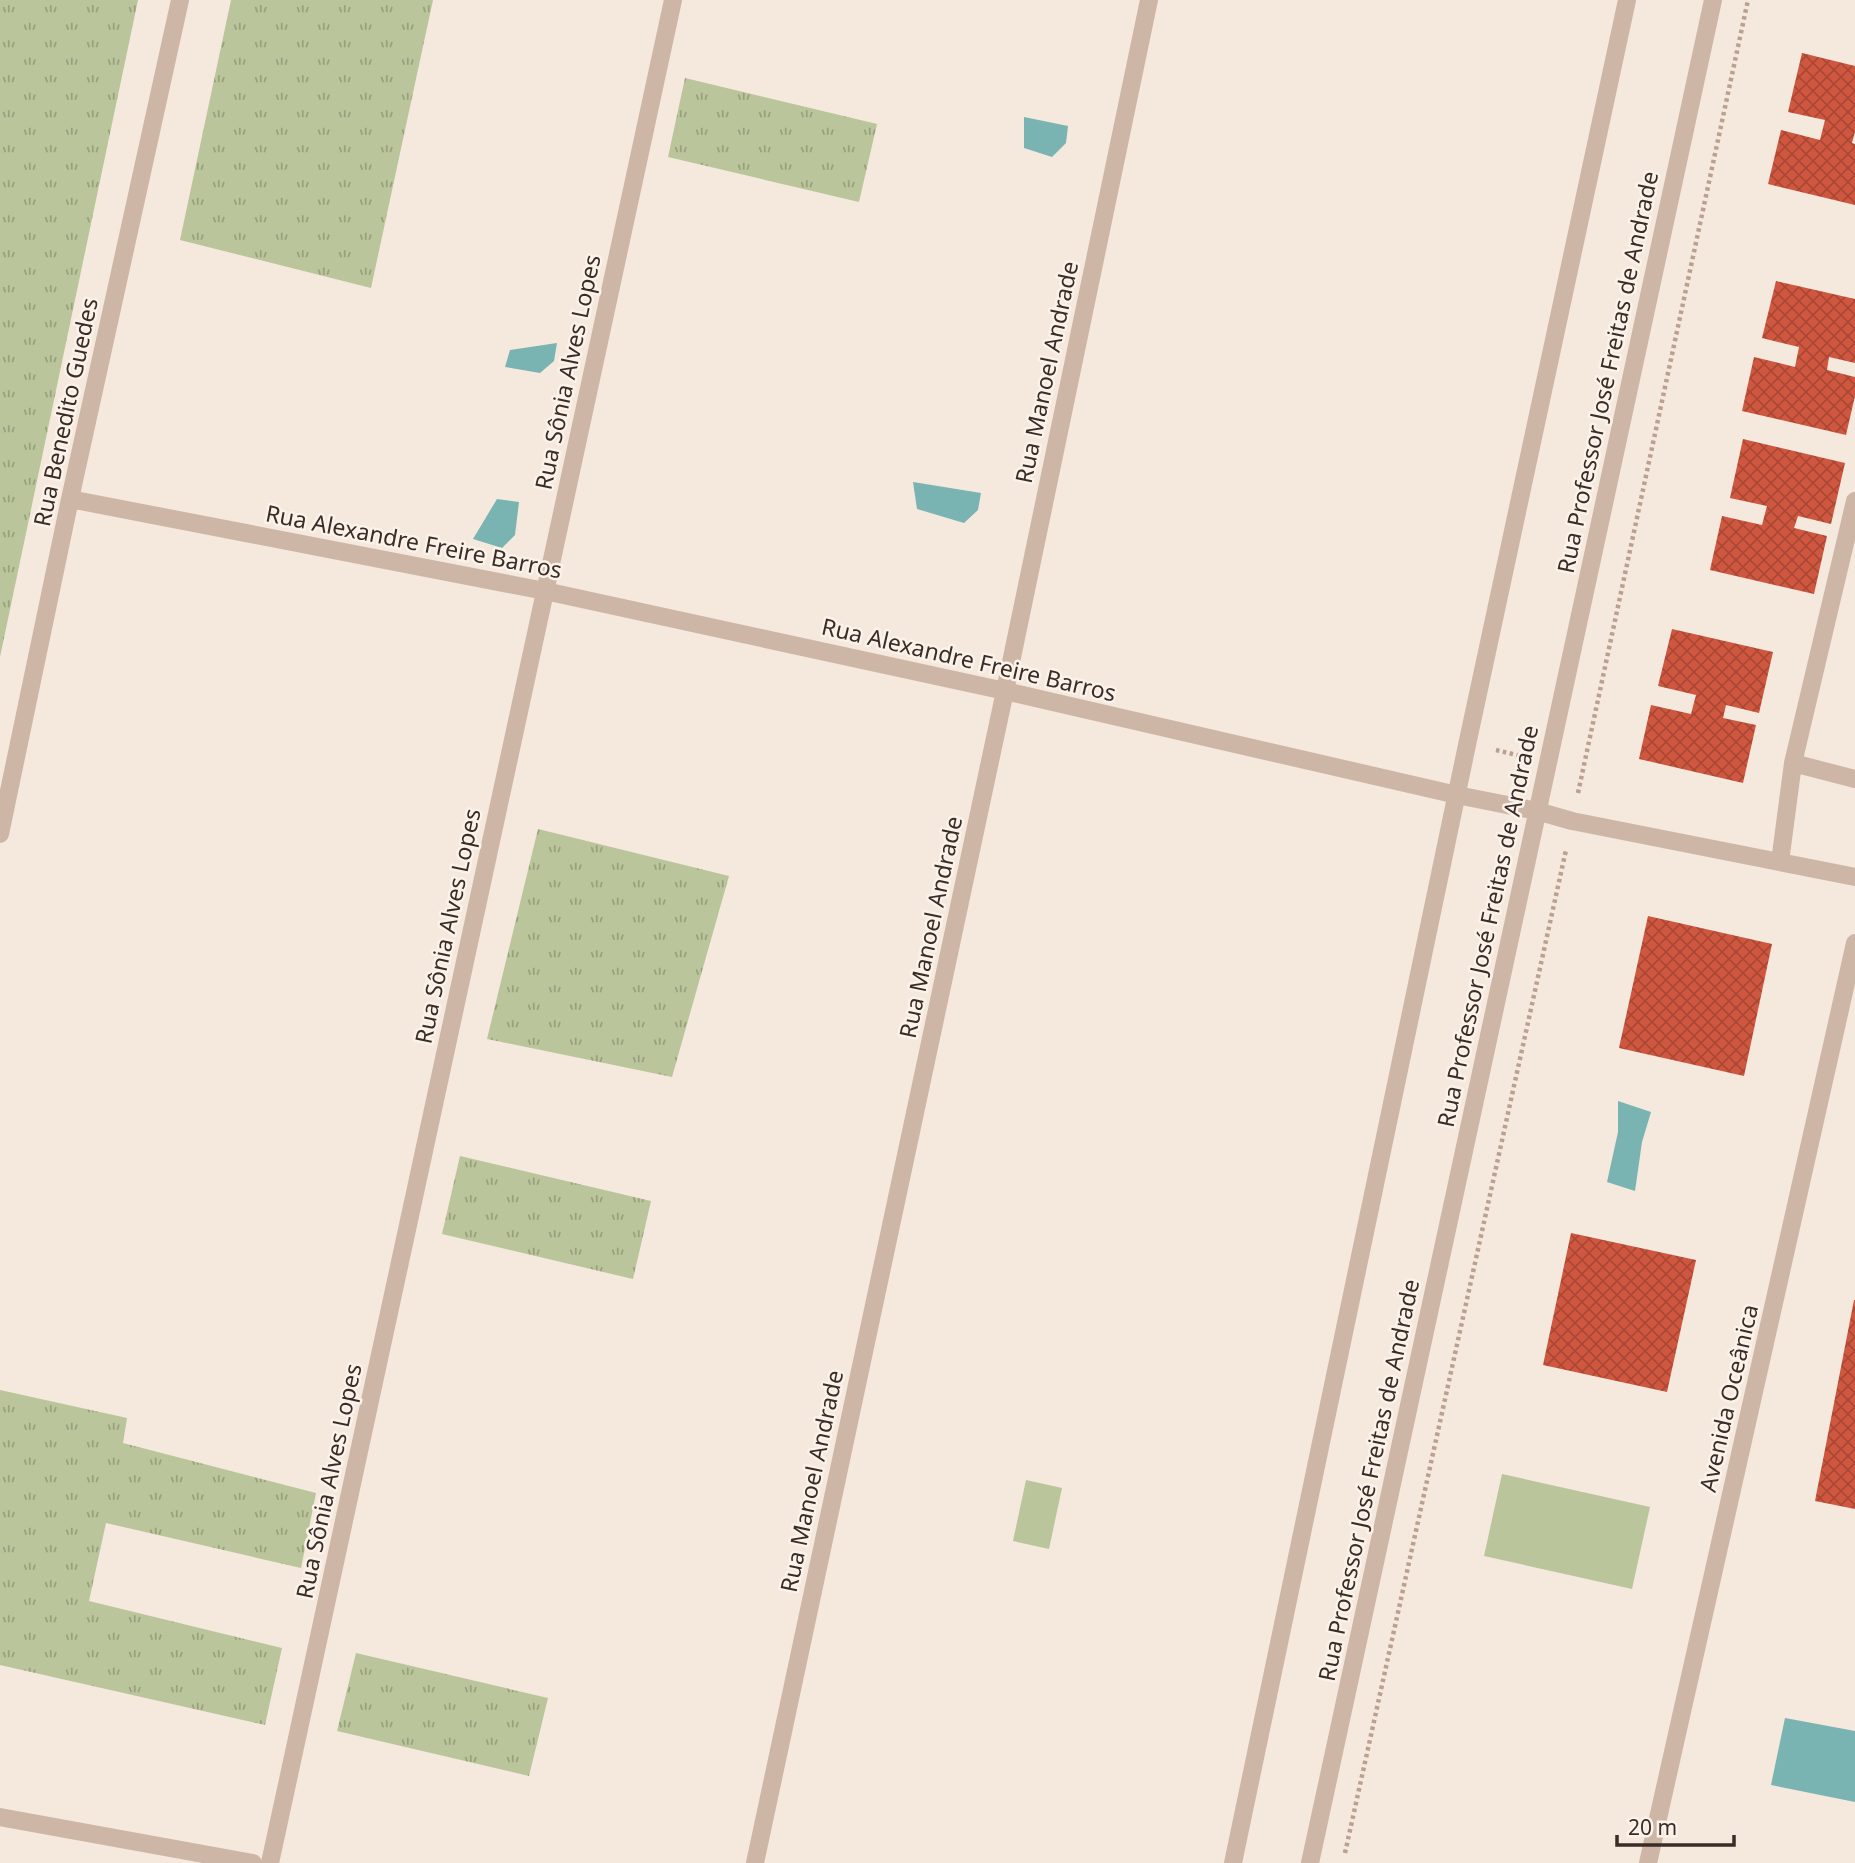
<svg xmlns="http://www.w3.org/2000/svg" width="1855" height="1863" viewBox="0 0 1855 1863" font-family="'Noto Sans',sans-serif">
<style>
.grass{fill:url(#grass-tufts)}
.park{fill:#bac59b}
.water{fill:#79b4b2}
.building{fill:url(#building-cross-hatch)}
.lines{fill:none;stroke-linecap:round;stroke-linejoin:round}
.path{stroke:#baa091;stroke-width:4.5;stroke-dasharray:3.5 3.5;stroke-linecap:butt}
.minor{stroke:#ceb6a7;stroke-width:18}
.labels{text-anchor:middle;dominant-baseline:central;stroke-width:5;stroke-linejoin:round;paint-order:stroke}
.street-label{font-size:23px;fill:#3a2d28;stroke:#fbf2ea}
</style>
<defs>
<pattern id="grass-tufts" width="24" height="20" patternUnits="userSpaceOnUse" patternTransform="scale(1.75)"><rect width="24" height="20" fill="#bac59b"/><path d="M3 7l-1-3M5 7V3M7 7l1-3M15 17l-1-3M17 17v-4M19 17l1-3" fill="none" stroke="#98a07e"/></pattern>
<pattern id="building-cross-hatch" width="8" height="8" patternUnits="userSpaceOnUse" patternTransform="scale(1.75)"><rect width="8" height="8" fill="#d0573f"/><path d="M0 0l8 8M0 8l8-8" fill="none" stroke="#aa4835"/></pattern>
</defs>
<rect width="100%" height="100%" fill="#f5e8dd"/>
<path class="grass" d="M0,0H138L0,657Z
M231,0H433L371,288L180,240Z
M685,78L877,124L859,202L668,157Z
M538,829L729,876L672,1077L487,1039Z
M460,1156L651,1201L633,1279L442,1234Z
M0,1390L127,1418L123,1443L316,1493L301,1568L106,1523L89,1601L282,1648L265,1725L0,1665Z
M356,1653L548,1698L529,1776L337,1731Z"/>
<path class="park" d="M1502,1474L1650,1507L1632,1589L1484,1556Z
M1026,1480L1062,1488L1049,1549L1013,1541Z"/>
<path class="water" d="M1024,117L1068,126L1066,143L1052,157L1024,148Z
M557,343L554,361L540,373L505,367L510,350Z
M913,482L981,493L978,510L964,523L917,509Z
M497,499L519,502L515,535L502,548L473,539Z
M1618,1101L1651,1112L1642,1142L1635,1191L1607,1182L1618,1132Z
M1785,1718L1855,1731V1802L1771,1785Z"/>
<path class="building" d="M1802,53L1855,66V132L1852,143L1855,144V205L1768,184L1781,130L1820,140L1825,120L1788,112Z
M1776,281L1855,299V363L1829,357L1827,370L1855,377V396L1846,435L1742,411L1754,357L1795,367L1799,347L1762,338Z
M1743,439L1845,463L1831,524L1798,516L1794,528L1827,536L1814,594L1710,570L1722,516L1762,525L1767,506L1730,498Z
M1672,629L1773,652L1759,713L1726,705L1723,718L1756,725L1743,783L1639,759L1651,705L1691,714L1696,695L1658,686Z
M1648,916L1772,944L1744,1076L1619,1048Z
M1571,1233L1696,1260L1667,1392L1543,1365Z
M1854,1300H1855V1509L1815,1501Z"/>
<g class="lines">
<path class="path" d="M1496,750L1521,756
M1578,793L1748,0
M1345,1853L1566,850"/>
<path class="minor" d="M70,499L545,591L1005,691L1457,795L1537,811L1572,821L1855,877
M1793,763L1855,779
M0,834L70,499L180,0
M1780,862L1793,763L1855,501
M0,1817L253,1863
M270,1863L673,0
M755,1863L1005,691L1149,0
M1233,1863L1467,745L1627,0
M1310,1863L1713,0
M1648,1863L1855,943"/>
</g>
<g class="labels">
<g class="street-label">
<text transform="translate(567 372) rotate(-78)">Rua Sônia Alves Lopes</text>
<text transform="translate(1046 372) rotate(-78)">Rua Manoel Andrade</text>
<text transform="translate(1607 372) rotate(-78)">Rua Professor José Freitas de Andrade</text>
<text transform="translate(65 412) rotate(-78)">Rua Benedito Guedes</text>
<text transform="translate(414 541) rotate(11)">Rua Alexandre Freire Barros</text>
<text transform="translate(969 659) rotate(13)">Rua Alexandre Freire Barros</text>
<text transform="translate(447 926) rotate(-78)">Rua Sônia Alves Lopes</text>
<text transform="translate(1487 926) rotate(-78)">Rua Professor José Freitas de Andrade</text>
<text transform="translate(930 927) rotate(-78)">Rua Manoel Andrade</text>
<text transform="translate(1728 1398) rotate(-77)">Avenida Oceânica</text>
<text transform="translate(1368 1480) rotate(-78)">Rua Professor José Freitas de Andrade</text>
<text transform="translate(328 1481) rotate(-78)">Rua Sônia Alves Lopes</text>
<text transform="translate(811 1481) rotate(-78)">Rua Manoel Andrade</text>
</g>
</g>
<path d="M1617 1835v10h117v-10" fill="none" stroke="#3a2d28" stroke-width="3.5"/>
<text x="1628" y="1835" font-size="21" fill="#3a2d28" stroke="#fbf2ea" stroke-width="5" paint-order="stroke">20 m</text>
</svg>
